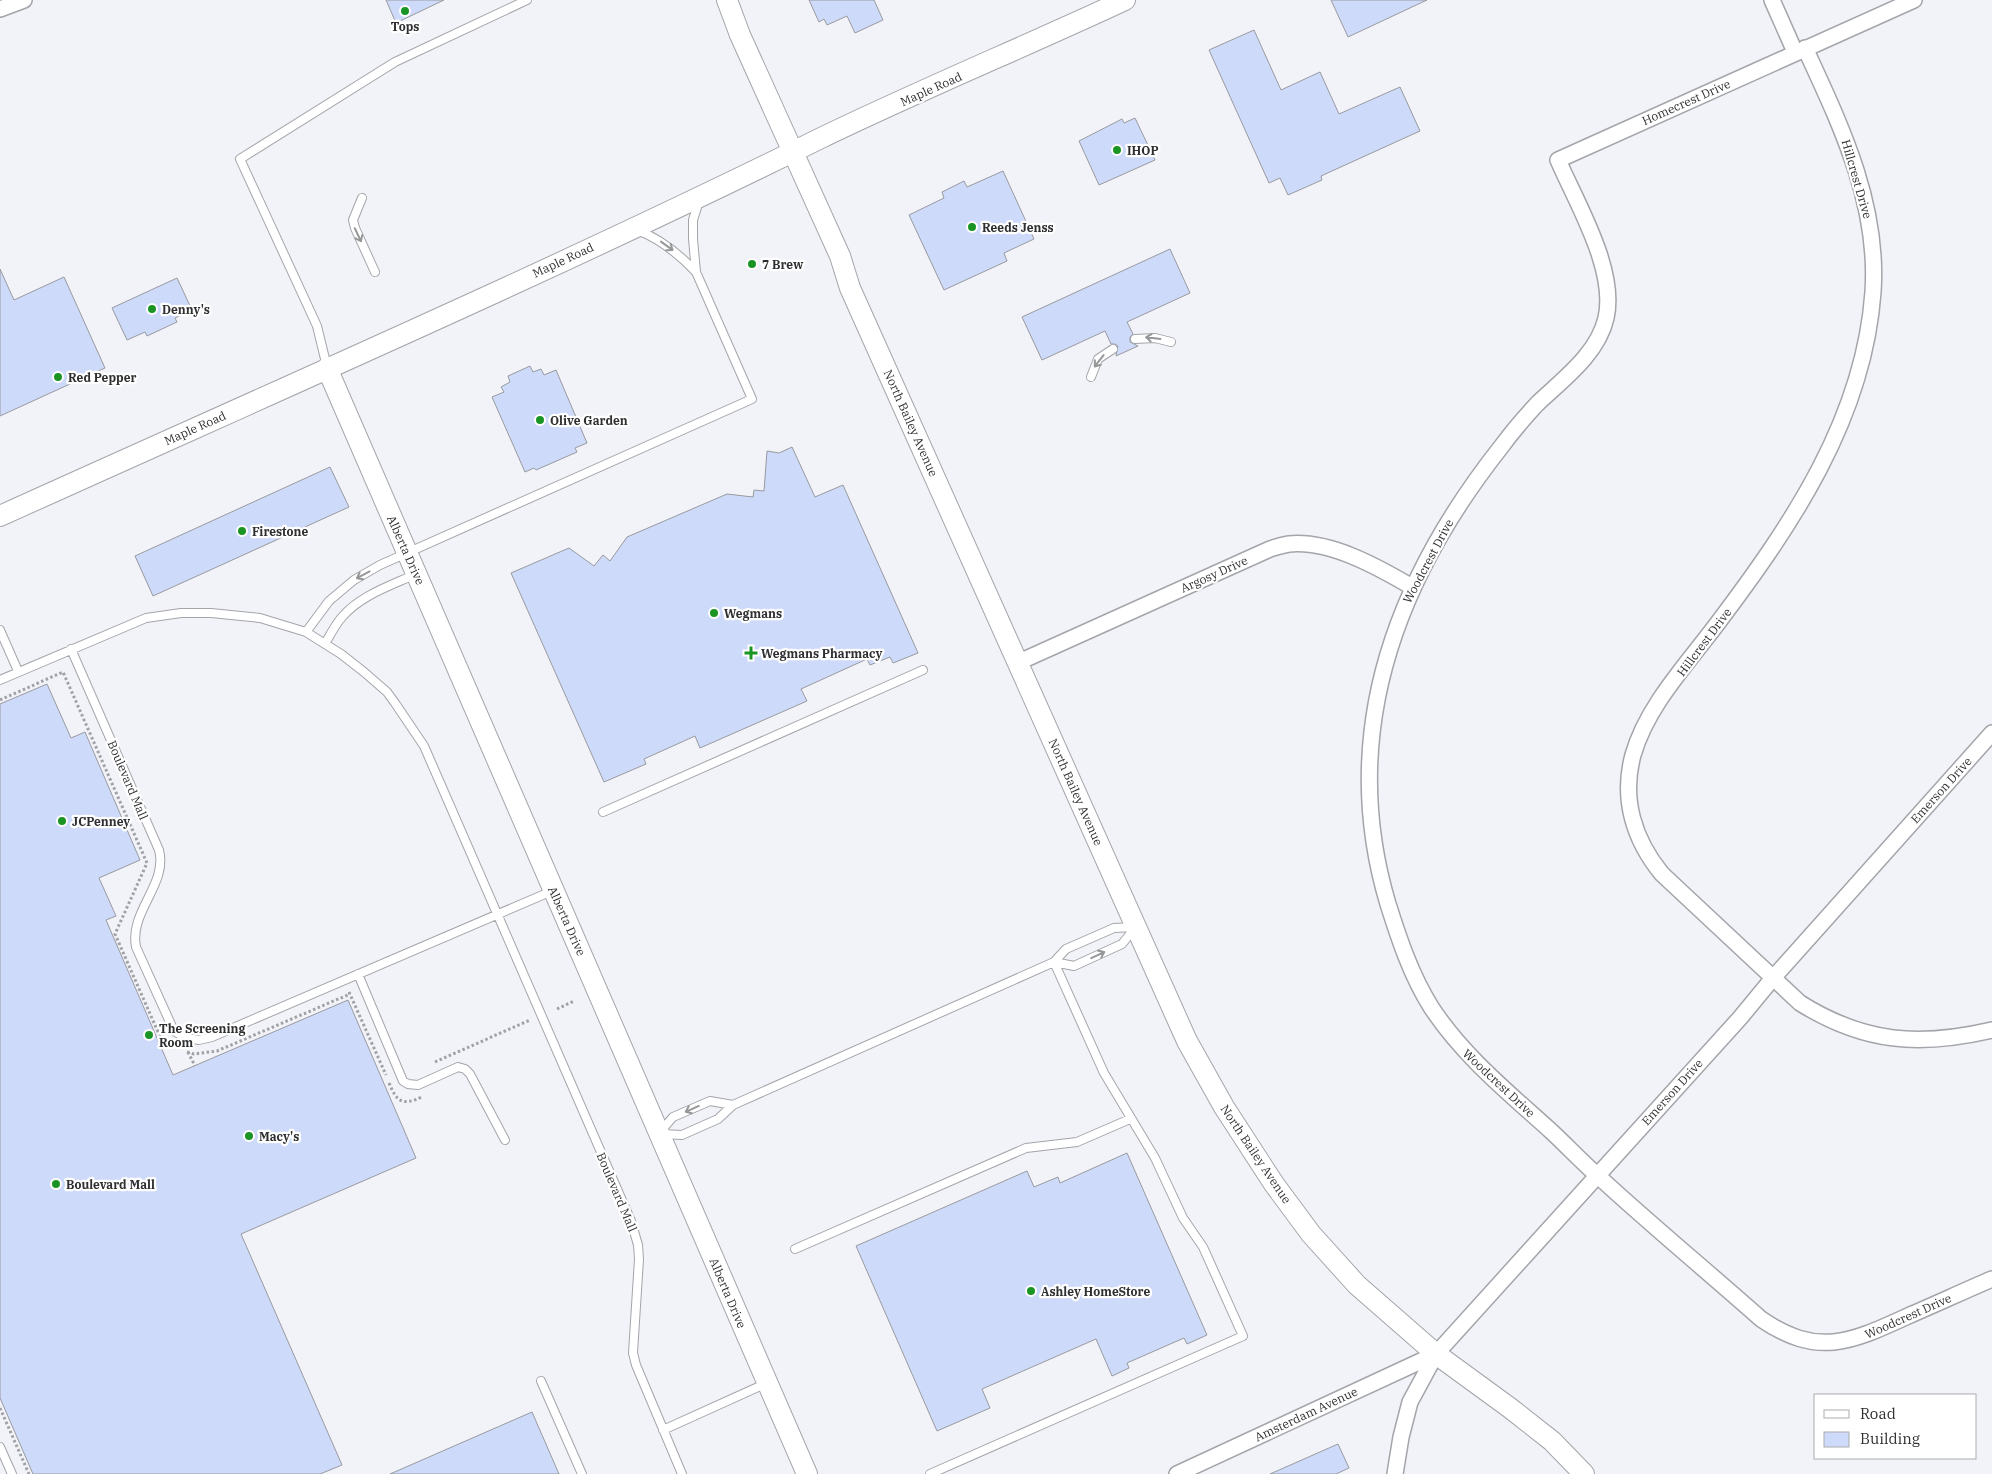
<svg xmlns="http://www.w3.org/2000/svg" width="1992" height="1474" viewBox="0 0 1992 1474" font-family="'IBM Plex Serif',serif">
<style>
.building{fill:#cedafa;stroke:#989a9e}
.lines{fill:none;stroke-linecap:round;stroke-linejoin:round}
.lane-casing{stroke:#a3a5aa;stroke-width:10}
.street-casing{stroke:#a3a5aa;stroke-width:18}
.secondary-casing{stroke:#a3a5aa;stroke-width:22}
.path{stroke:#9fa1a5;stroke-width:3;stroke-dasharray:2.5 2.5;stroke-linecap:butt}
.lane{stroke:#fff;stroke-width:8}
.street{stroke:#fff;stroke-width:15}
.secondary{stroke:#fff;stroke-width:20}
.oneway{stroke:#969798}
.poi-dot{fill:#1a9423;stroke:#fff;stroke-width:2}
.labels{text-anchor:middle;dominant-baseline:central;stroke-width:4.5;stroke-linejoin:round;paint-order:stroke}
.poi-label{font-size:12px;font-weight:bold;fill:#2e2f31;stroke:#fff;text-anchor:start}
.street-label{font-size:12px;fill:#2e2f31;stroke:#fff}
</style>
<rect width="100%" height="100%" fill="#f1f3f8"/>
<path class="building" d="M386,0H444L396,23Z
M809,0H874L883,20L855,33L847,16L827,25L824,19L819,22Z
M1331,0H1427L1348,37Z
M1254,30L1281,90L1320,72L1339,114L1400,87L1420,131L1321,176L1322,180L1288,195L1280,178L1269,183L1209,50Z
M1135,118L1155,160L1099,185L1079,141L1122,119L1124,123Z
M1003,171L1034,239L1004,253L1007,261L944,290L909,215L944,198L942,192L964,181L967,187Z
M1170,249L1190,293L1127,322L1133,334L1130,337V342L1138,346L1116,356L1118,346L1115,344H1111L1105,331L1042,360L1022,317Z
M0,269L14,300L64,277L105,368L0,416Z
M177,278L192,310L175,318L177,322L147,336L145,332L127,340L112,308Z
M530,366L533,372L541,369L544,375L556,370L587,443L575,448L577,452L536,470L534,468L525,472L492,397L504,392L501,387L510,382L508,376Z
M792,447L815,497L843,485L918,653L893,663L890,657L870,665L867,659L801,689L807,701L700,748L695,736L644,759L646,764L604,782L511,573L569,548L594,566L603,555L610,561L627,537L727,494L753,497L754,490L764,491L767,451L779,453Z
M330,467L349,507L153,596L135,556Z
M47,684L71,738L85,732L140,860L99,878L116,916L106,920L173,1075L348,1000L416,1158L241,1234L342,1465L320,1474H33L0,1398V704Z
M1127,1153L1207,1335L1187,1344L1184,1338L1127,1363L1129,1368L1112,1376L1096,1339L982,1389L990,1408L937,1431L856,1246L1027,1171L1034,1187L1058,1177L1060,1183Z
M532,1412L559,1474H390Z
M1338,1444L1349,1468L1336,1474H1270Z"/>
<g class="lines">
<g class="lane-casing">
<path id="lane" d="M362,198L353,220L355,228L375,272
M637,230C661,239 679,254 696,272
M1135,339L1155,338L1171,342
M327,367L317,326L240,159L395,62L527,0
M1091,377L1098,359L1113,349
M0,630L18,671
M306,632L329,601L354,580L380,565L752,399L696,272L693,239V220L699,201
M325,644C330,635 335,625 342,617C361,595 390,586 416,574
M71,649L159,850C168,885 129,911 136,947L174,1031L186,1038L199,1040L212,1037L552,891
M0,680L146,618L181,613H211L260,618L306,632L341,654L364,672L387,692L395,703L424,746L631,1221L638,1245L639,1259L633,1353L636,1365L682,1474
M603,812L923,670
M1054,962L1074,966L1122,944L1134,929
M358,974L403,1081L408,1084L418,1085L458,1067L465,1069L470,1074L505,1140
M660,1132L673,1117L710,1101L733,1105
M661,1134L682,1135L718,1119L733,1105L1054,962L1066,949L1114,928L1135,927
M795,1249L1026,1148L1077,1142L1130,1119
M541,1381L582,1474
M663,1430L767,1383
M0,1447L12,1474
M930,1474L1243,1336L1203,1247L1183,1218L1155,1158L1104,1073L1054,962"/>
</g>
<g class="street-casing">
<path id="street" d="M1772,0L1795,52
M1914,0L1558,160C1577,204 1617,270 1606,318C1598,354 1562,380 1537,404C1524,418 1512,432 1501,447C1396,580 1337,734 1388,904C1399,939 1411,975 1431,1007C1463,1056 1509,1093 1552,1132C1568,1147 1582,1162 1598,1176C1651,1225 1707,1271 1761,1319C1818,1358 1851,1342 1908,1316C1936,1304 1964,1291 1992,1279
M0,9L24,0
M1805,48C1841,126 1879,204 1873,292C1864,419 1791,526 1717,624C1687,664 1647,706 1633,755C1621,799 1634,840 1662,874L1800,1003C1864,1043 1919,1047 1992,1030
M1019,662L1270,549C1276,547 1283,545 1289,544C1330,540 1378,567 1412,587
M1177,1474L1436,1354
M1395,1474L1401,1437L1410,1402L1436,1354L1740,1018L1773,978L1992,733"/>
</g>
<g class="secondary-casing">
<path id="secondary" d="M727,0L740,35L840,256L850,288L1187,1041L1224,1107L1274,1184L1311,1234L1357,1285L1436,1354L1510,1408L1552,1441L1584,1474
M327,368L807,1474
M0,516C274,392 550,272 819,139C920,90 1024,47 1125,0"/>
</g>
<path class="path" d="M0,700L63,672L147,863L115,934L158,1032L164,1039
M349,992L386,1075
M557,1009L574,1001
M187,1052L194,1054L217,1051L350,994
M188,1052L195,1066
M435,1062L530,1020
M389,1083C397,1102 402,1106 422,1097
M0,1408L29,1474"/>
<use href="#lane" class="lane"/>
<use href="#street" class="street"/>
<use href="#secondary" class="secondary"/>
</g>
<defs><path id="oneway-shaft" d="M-6 0H5M1.5-3L5.5 0L1.5 3" fill="none" stroke-width="1.6" stroke-linecap="round" stroke-linejoin="round" transform="scale(1.25)"/></defs>
<g class="oneway">
<use href="#oneway-shaft" transform="translate(358 235) rotate(65)"/>
<use href="#oneway-shaft" transform="translate(667 246) rotate(36)"/>
<use href="#oneway-shaft" transform="translate(1153 338) rotate(-173)"/>
<use href="#oneway-shaft" transform="translate(1099 361) rotate(128)"/>
<use href="#oneway-shaft" transform="translate(363 575) rotate(152)"/>
<use href="#oneway-shaft" transform="translate(1098 955) rotate(-25)"/>
<use href="#oneway-shaft" transform="translate(692 1109) rotate(156)"/>
</g>
<g class="poi-dot">
<circle cx="405" cy="11" r="5"/>
<circle cx="1117" cy="150" r="5"/>
<circle cx="972" cy="227" r="5"/>
<circle cx="752" cy="264" r="5"/>
<circle cx="152" cy="309" r="5"/>
<circle cx="58" cy="377" r="5"/>
<circle cx="540" cy="420" r="5"/>
<circle cx="242" cy="531" r="5"/>
<circle cx="714" cy="613" r="5"/>
<path d="M748.5 645.5h5v5h5v5h-5v5h-5v-5h-5v-5h5z"/>
<circle cx="62" cy="821" r="5"/>
<circle cx="149" cy="1035" r="5"/>
<circle cx="249" cy="1136" r="5"/>
<circle cx="56" cy="1184" r="5"/>
<circle cx="1031" cy="1291" r="5"/>
</g>
<g class="labels">
<g class="poi-label">
<text x="405" y="26" text-anchor="middle">Tops</text>
<text x="1127" y="150">IHOP</text>
<text x="982" y="227">Reeds Jenss</text>
<text x="762" y="264">7 Brew</text>
<text x="162" y="309">Denny's</text>
<text x="68" y="377">Red Pepper</text>
<text x="550" y="420">Olive Garden</text>
<text x="252" y="531">Firestone</text>
<text x="724" y="613">Wegmans</text>
<text x="761" y="653">Wegmans Pharmacy</text>
<text x="72" y="821">JCPenney</text>
<text x="159" y="1028">The Screening<tspan x="159" dy="14">Room</tspan></text>
<text x="259" y="1136">Macy's</text>
<text x="66" y="1184">Boulevard Mall</text>
<text x="1041" y="1291">Ashley HomeStore</text>
</g>
<g class="street-label">
<text transform="translate(931 89) rotate(-24)">Maple Road</text>
<text transform="translate(1686 102) rotate(-24)">Homecrest Drive</text>
<text transform="translate(1857 179) rotate(74)">Hillcrest Drive</text>
<text transform="translate(563 260) rotate(-25)">Maple Road</text>
<text transform="translate(911 423) rotate(66)">North Bailey Avenue</text>
<text transform="translate(195 428) rotate(-24)">Maple Road</text>
<text transform="translate(406 550) rotate(66)">Alberta Drive</text>
<text transform="translate(1428 561) rotate(-62)">Woodcrest Drive</text>
<text transform="translate(1214 574) rotate(-24)">Argosy Drive</text>
<text transform="translate(1704 642) rotate(-53)">Hillcrest Drive</text>
<text transform="translate(128 780) rotate(67)">Boulevard Mall</text>
<text transform="translate(1941 790) rotate(-48)">Emerson Drive</text>
<text transform="translate(1076 792) rotate(66)">North Bailey Avenue</text>
<text transform="translate(567 921) rotate(66)">Alberta Drive</text>
<text transform="translate(1499 1083) rotate(43)">Woodcrest Drive</text>
<text transform="translate(1672 1092) rotate(-48)">Emerson Drive</text>
<text transform="translate(1256 1154) rotate(56)">North Bailey Avenue</text>
<text transform="translate(617 1192) rotate(67)">Boulevard Mall</text>
<text transform="translate(728 1293) rotate(67)">Alberta Drive</text>
<text transform="translate(1908 1316) rotate(-24)">Woodcrest Drive</text>
<text transform="translate(1306 1414) rotate(-25)">Amsterdam Avenue</text>
</g>
</g>
<rect x="1814" y="1394" width="162" height="65" fill="#ffffff" stroke="#abacad"/>
<rect x="1824" y="1410" width="25" height="8" fill="#ffffff" stroke="#abacad"/>
<text x="1860" y="1419" font-size="15" fill="#2e2f31">Road</text>
<rect x="1824" y="1432" width="25" height="15" fill="#cedafa" stroke="#abacad"/>
<text x="1860" y="1444" font-size="15" fill="#2e2f31">Building</text>
</svg>
